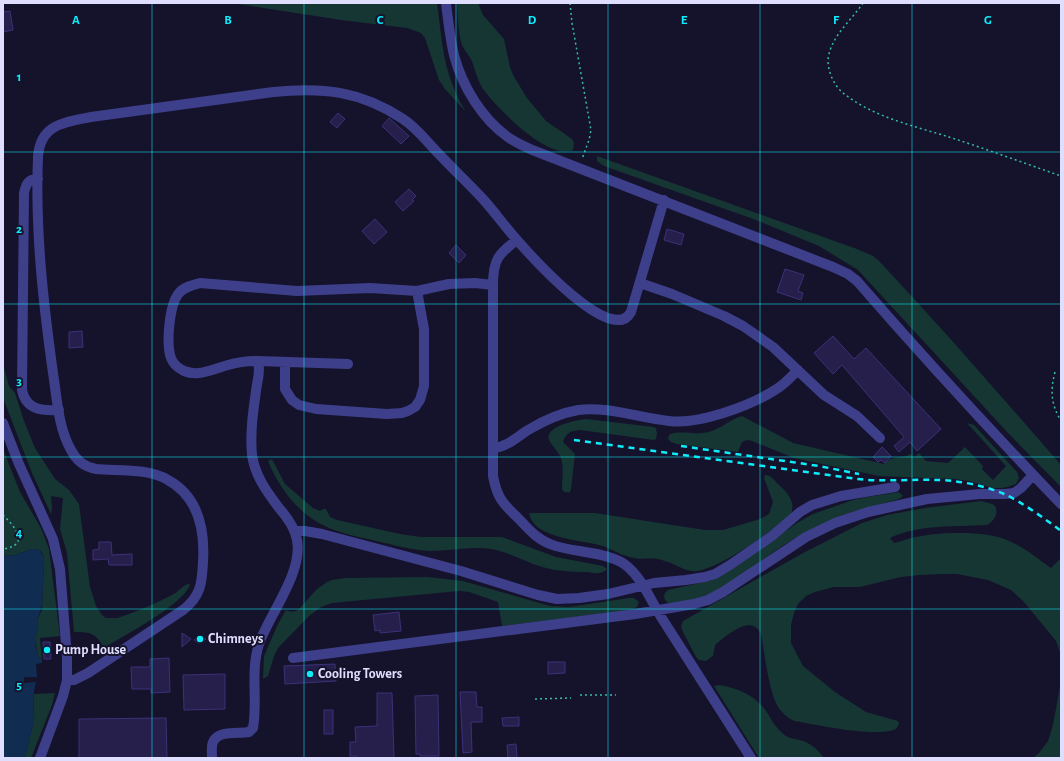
<svg xmlns="http://www.w3.org/2000/svg" width="1064" height="761" viewBox="0 0 1064 761" font-family="'Alegreya Sans',sans-serif">
<style>
.green{fill:#153633}
.water{fill:#112c51}
.building{fill:#261f4c;stroke:#3c3178}
.lines{fill:none;stroke-linecap:round;stroke-linejoin:round}
.path{stroke:#34bcae;stroke-width:1.5;stroke-dasharray:2 3;stroke-linecap:butt}
.minor{stroke:#3e3f8a;stroke-width:10}
.rail{stroke:#0eedfa;stroke-width:2.5;stroke-dasharray:6 5;stroke-linecap:butt}
.grid{fill:none;stroke:#0eedfa;stroke-width:1;stroke-opacity:0.55}
.poi-dot{fill:#0eedfa;stroke:#15122c;stroke-width:1.5}
.labels{text-anchor:middle;dominant-baseline:central;stroke-width:4;stroke-linejoin:round;paint-order:stroke}
.poi-label{font-size:14px;font-weight:bold;fill:#e0defe;stroke:#15122c;text-anchor:start}
.grid-label{font-size:13px;text-anchor:middle;font-weight:bold;fill:#0eedfa;stroke:#15122c;stroke-width:4;stroke-linejoin:round;paint-order:stroke}
</style>
<rect width="100%" height="100%" fill="#15122c"/>
<path class="green" d="M232,3H437C441,30 442,60 453,86C456,95 461,103 465,111L445,89L439,80L425,38L421,33L407,28L341,20Z
M457,3H478L483,15L504,39L510,67L513,75L527,98L546,121L572,139L574,143L573,150C548,161 496,107 483,89C478,81 476,73 473,64C471,57 465,52 462,45C458,33 458,16 457,3Z
M597,156L857,249L873,256L879,261C942,328 1001,396 1061,465V487L1008,433L858,270L819,246L756,220L604,166L597,161Z
M3,364L9,386L15,393L24,421L35,448L55,479L69,490L79,504L90,587L96,606L102,615L106,618H117C135,612 155,604 172,595C178,592 185,583 190,584C185,604 123,636 104,648C96,633 91,632 74,632L67,553L60,529L63,498L51,496L52,508L51,514L32,473L3,398Z
M742,416L793,443L884,464L890,459L907,456L910,454L914,457L919,453L926,461L948,463L965,447L983,466L982,469L993,480L1006,466L967,423L974,425L1017,472L1019,478L1016,484L1007,487L1001,488H993L969,481L955,479L879,476L794,458L752,441L747,440L742,442L738,452L677,444L671,442L668,439L669,435C675,430 694,434 702,433C718,432 728,420 742,416Z
M586,419L654,427L656,428L657,433L656,439L654,440L580,430C570,431 566,433 563,442L575,454L571,489L570,492C566,493 564,493 562,489C562,480 564,467 561,458C558,451 552,446 549,440C544,426 577,420 586,419Z
M3,449L20,492L41,528L49,549L60,636L40,638L42,660L38,656L35,640L38,625L37,621L42,609L44,558L42,552L36,549H32L15,555L3,556Z
M272,459L285,484L313,508L320,511L323,509H326L330,517L337,520L400,534L421,537H502L556,557L603,566L607,569C602,575 593,573 587,572C572,572 556,571 542,567C526,562 512,554 496,550C476,545 451,551 430,551C412,550 394,545 376,541C360,537 342,534 327,527C299,515 279,488 268,461Z
M765,475C771,475 774,480 778,484C787,492 796,501 791,514C773,531 722,567 698,571C687,572 682,568 673,564C668,562 663,560 658,559C650,557 642,560 634,558C623,556 613,550 603,546C584,541 562,540 544,531C537,528 530,521 529,513H595L705,530H723L760,519L769,514L773,502L764,478Z
M899,492L903,496L899,499C882,504 864,508 847,514C828,521 809,530 792,540C760,559 733,587 697,599C688,602 679,602 670,604C665,601 663,598 665,593L668,590L713,580L732,569L797,523L813,514L853,500L868,497Z
M981,501C984,502 991,503 994,505C1000,511 994,522 987,525C956,527 919,524 890,538L894,543C900,542 906,539 912,538C936,532 987,530 1009,541C1024,547 1037,558 1051,568L1061,558V655L1056,641L1024,602L1011,590L988,580L957,574H942L920,575L901,577L860,587H834L815,592L806,596L798,604L794,613L791,625V643L803,666L835,692L866,712L898,721L899,724L896,729C875,738 819,725 794,721C788,718 782,713 778,707C768,688 765,655 761,634C753,617 736,629 726,636C723,639 719,641 716,644C714,647 714,653 713,656L706,661L699,660L696,657L683,632L681,626L683,621L803,553L862,523L887,515L925,508Z
M427,577L463,581L550,606L569,607L629,598H634L639,602L637,607L631,610L502,626L498,602L469,592L459,591L332,603L321,607L309,616L278,648L274,656L268,676L263,679L264,656L278,624L286,610C291,612 294,613 299,609L317,589L327,582L332,580L345,578Z
M1061,681V758H1033L1039,753L1048,741L1053,725Z
M720,685C740,689 757,696 768,714C773,723 778,730 786,736C791,739 797,739 803,741C812,744 819,751 824,758H759L714,686Z
M55,693L52,705L31,758H25L33,724L34,694Z"/>
<path class="water" d="M32,549L40,550L44,558L42,605L37,621L38,625L35,643L38,656L42,660V663L36,664L37,677H24V683L36,682L34,691L33,724L25,758H3V556L15,555Z"/>
<path class="building" d="M10,11L13,30L3,32V12Z
M338,113L345,119L337,128L330,122Z
M389,118L409,136L401,144L382,126Z
M409,189L416,196L412,200L414,201L403,211L395,202Z
M375,219L387,232L374,244L362,231Z
M667,229L684,234L681,245L664,240Z
M456,245L466,255L459,263L449,253Z
M785,269L804,275L798,291L803,293L801,300L777,292Z
M82,331L83,347L69,348V332Z
M833,336L854,359L866,348L941,429L917,451L910,442L899,452L894,446L904,437L842,365L833,374L814,353Z
M882,447L891,456L885,463L881,460L878,462L873,457Z
M99,542H111L112,555L132,554V565H109L108,559L93,560V550L99,549Z
M399,612L401,631L380,633V630L375,631L373,615Z
M182,633L191,639L182,647Z
M198,636H201L206,639L201,643H198L194,640Z
M43,642H50L51,659H44Z
M169,658L170,692L151,693V689H132L131,667H150V659Z
M548,662H565V673L548,674Z
M335,664L336,681L285,684L284,666Z
M225,674V709L184,710L183,675Z
M460,692H476L477,707H482V722H471L472,752L463,753Z
M377,693H392L394,758H356V756H350V742H356L355,727L377,726Z
M438,695L439,756H420V754H416L415,696Z
M324,710H333V734H324Z
M519,717V726H503L502,718Z
M166,718L167,758H79V719Z
M516,744L517,758H508L507,745Z"/>
<g class="lines">
<path class="path" d="M570,3L572,23L591,130L589,140L582,159
M863,3C851,21 830,37 828,60C828,71 833,84 842,92C870,116 914,126 949,137C986,149 1024,163 1061,176
M1055,372C1050,391 1051,404 1061,421
M3,515C15,527 31,545 3,549
M580,695H616
M535,699L571,698"/>
<path class="minor" d="M446,3C448,20 450,38 454,55C462,86 482,119 509,138C519,144 529,149 540,153L833,267L848,274L857,281C923,357 991,431 1061,504
M38,179C28,179 26,184 24,193L22,390C26,410 42,411 59,410
M640,283L672,294L724,316L743,326L773,347L824,395L857,416L880,438
M493,285V476C497,497 502,503 517,517C527,527 536,539 550,544C571,553 611,551 628,567C644,581 651,602 663,620C692,666 722,712 751,758
M258,361C248,361 238,362 228,365C214,369 199,377 184,371C178,368 173,364 171,358C166,344 169,305 179,293C184,287 193,285 200,283L297,291L370,288L417,291L449,284L475,283L493,285C493,260 498,254 517,240
M285,362V389L292,400L299,405L316,409L387,414L402,413L408,411L415,407L420,400L424,386V329L417,291
M3,423L19,464L53,539L60,569L67,657V680L63,696L40,758
M493,448C507,447 517,437 528,430C543,421 561,413 578,410C608,406 639,418 669,421C698,425 750,406 775,390C784,385 791,377 798,370
M294,531H305L322,534L461,571L538,595L557,599L579,598L608,594L654,583L686,580L705,577L715,574L730,565L772,536L800,512L812,505L841,496L895,487
M293,658L635,614L694,604L708,600L723,592L806,537L835,523L868,512L927,499L980,494H1005L1014,493L1021,488L1033,475
M67,680H74L88,673L183,610C201,596 202,583 203,562C205,530 199,497 168,480C148,468 119,471 96,469C85,467 76,460 71,450C58,427 57,398 53,373C43,301 35,229 38,157C40,124 65,122 91,117L273,92C323,87 361,91 403,119C417,128 427,142 438,153C452,168 468,183 482,198C495,212 505,227 517,240C531,256 612,347 631,312L664,200
M212,758C212,753 211,746 213,742C218,730 239,734 249,732L253,728C258,700 250,672 259,644C270,613 303,573 297,540C295,528 287,517 279,508C267,492 255,476 252,455C250,433 253,412 256,391C257,381 261,372 258,361L348,364"/>
<path class="rail" d="M574,440L858,479C884,482 911,479 938,480C956,480 987,486 1004,494C1022,502 1045,519 1061,531
M681,446L819,466L859,474"/>
</g>
<path class="grid" d="M152,3V758M304,3V758M456,3V758M608,3V758M760,3V758M912,3V758M3,152H1061M3,304H1061M3,457H1061M3,609H1061"/>
<g class="poi-dot">
<circle cx="200" cy="639" r="4"/>
<circle cx="47" cy="650" r="4"/>
<circle cx="310" cy="674" r="4"/>
</g>
<g class="labels">
<g class="poi-label">
<text x="208" y="639">Chimneys</text>
<text x="55" y="650">Pump House</text>
<text x="318" y="674">Cooling Towers</text>
</g>
</g>
<g class="grid-label">
<text x="76" y="24">A</text>
<text x="228" y="24">B</text>
<text x="380" y="24">C</text>
<text x="532" y="24">D</text>
<text x="684" y="24">E</text>
<text x="836" y="24">F</text>
<text x="988" y="24">G</text>
<text x="19" y="81">1</text>
<text x="19" y="233">2</text>
<text x="19" y="385">3</text>
<text x="19" y="537">4</text>
<text x="19" y="689">5</text>
</g>
<rect width="1064" height="761" fill="none" stroke="#e0defe" stroke-width="8"/>
</svg>
